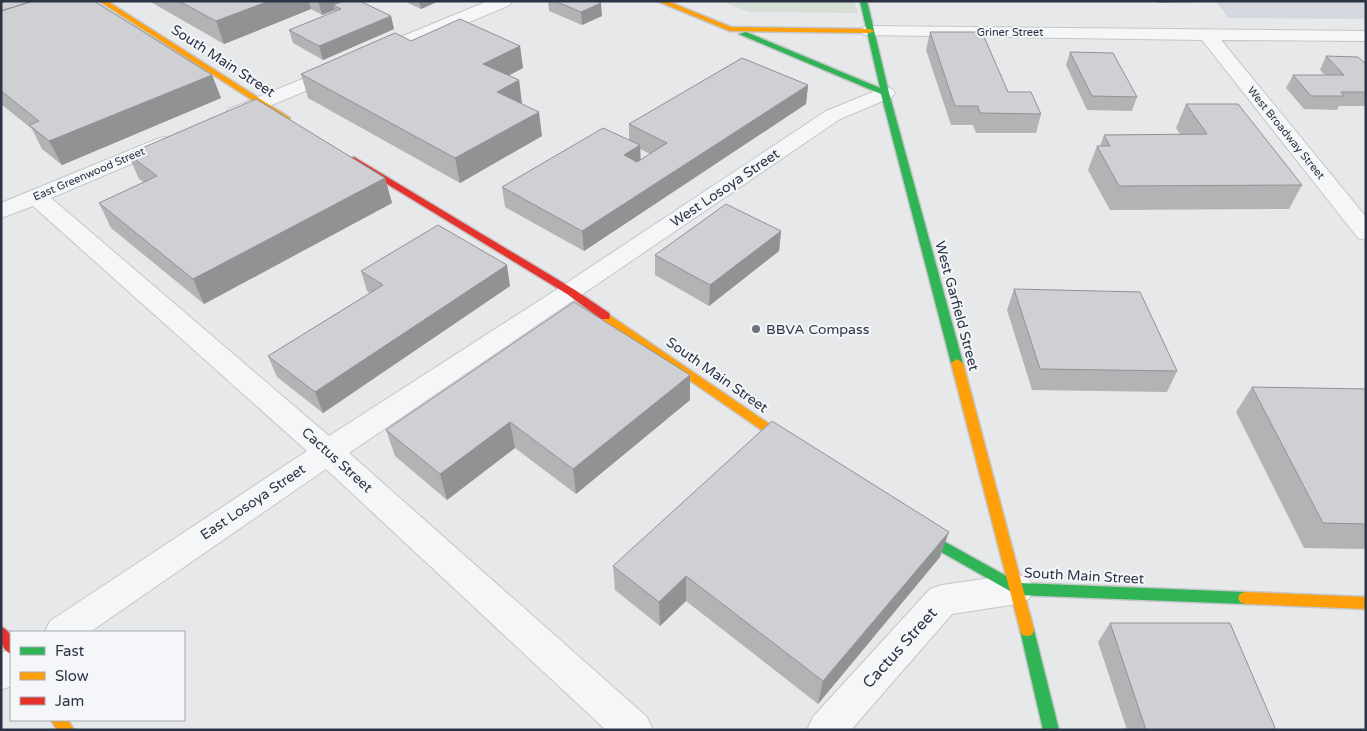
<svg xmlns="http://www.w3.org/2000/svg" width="1367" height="731" viewBox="0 0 1367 731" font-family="'Varela Round',sans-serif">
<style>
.built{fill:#d4d7dd}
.green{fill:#d6ded6}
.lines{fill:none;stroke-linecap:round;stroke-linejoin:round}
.street-casing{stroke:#c4c6c8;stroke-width:2}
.fast-casing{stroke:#c4c6c8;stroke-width:3}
.slow-casing{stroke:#c4c6c8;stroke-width:3}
.jam-casing{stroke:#c4c6c8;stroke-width:3}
.street{fill:#f5f6f7;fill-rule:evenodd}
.fast{fill:#30b455;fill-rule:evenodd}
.slow{fill:#ff9f0a;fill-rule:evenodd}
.jam{fill:#e5322d;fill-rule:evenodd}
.wall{fill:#b1b3b5;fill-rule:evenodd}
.shaded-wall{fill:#909294}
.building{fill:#ced0d3;stroke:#909294}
.poi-dot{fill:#6c737f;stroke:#f4f6f9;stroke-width:2}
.labels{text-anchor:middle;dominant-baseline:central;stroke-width:4;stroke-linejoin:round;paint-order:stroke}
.far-street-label{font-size:11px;fill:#2b3445;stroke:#f4f6f9}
.street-label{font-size:14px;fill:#2b3445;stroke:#f4f6f9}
.poi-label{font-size:14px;fill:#2b3445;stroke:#f4f6f9;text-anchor:start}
.near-street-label{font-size:16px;fill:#2b3445;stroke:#f4f6f9}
</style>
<rect width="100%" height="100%" fill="#e6e8ea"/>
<path class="built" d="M1215,1H1366V19L1229,18Z"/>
<path class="green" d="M721,1H854L858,13L749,12Z"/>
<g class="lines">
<g class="street-casing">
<path id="street" d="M488,1H512L510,5L383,58L376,60L369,58L367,54L369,50Z
M870,26L1366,31V41L1221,40L1366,217V240L1358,238L1202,40L864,35L861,31L864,27Z
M339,64L346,66L349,70L346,74L243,117L236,119L229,117L226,113L229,109Z
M885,87L892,89L895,93L892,97L840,119L349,453L647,717L653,730H606L326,469L90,632H45L50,621L307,451L33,206L1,218V203L157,139L164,137L171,139L175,143L171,147L51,198L329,436L562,286L826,111Z
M1017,574L1029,579L1034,589L1029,599L1017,604L952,614L851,730H807L813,717L930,589L942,585Z
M11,649V686L1,690V653Z"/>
</g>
<g class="fast-casing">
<path id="fast" d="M860,1H867L889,93L963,363L957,367L951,363L881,94L739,34L746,32L880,88Z
M911,523L1019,583L1245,592L1250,594L1252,598L1250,602L1245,604L1017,595L906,532L904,528L906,524Z
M1027,624L1032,625L1034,630L1059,730H1043L1020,630L1022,625Z"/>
</g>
<g class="slow-casing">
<path id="slow" d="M99,1H107L290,118L289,120H283Z
M657,1H667L731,27L870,29L874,31L870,33L730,31Z
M605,312L800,445L802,448L800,451H792L601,319L600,316Z
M957,359L963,363L1034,630L1032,635L1027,636L1022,635L1020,630L951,363Z
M1245,592L1366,597V609L1245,604L1240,602L1238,598L1240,594Z
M51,720H68L74,730H57Z"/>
</g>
<g class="jam-casing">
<path id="jam" d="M354,157L575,290L609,313L610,316L609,319H601L567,294L351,162V158Z
M1,627C13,631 12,643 11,654C0,649 1,638 1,627Z"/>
</g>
<use href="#street" class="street"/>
<use href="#fast" class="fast"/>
<use href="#slow" class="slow"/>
<use href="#jam" class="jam"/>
</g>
<path class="wall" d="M1,1L212,75L221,98L62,165L42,149L32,129L1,104Z
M149,1H340V2L391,16L394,29L323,60L293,43L289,30L335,12V10L322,15L311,9L224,44Z
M404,1H439L421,9Z
M548,1H597L602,16L582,25L549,11Z
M1156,1H1211L1210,2L1158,3Z
M930,32L1008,92L1041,114L1036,133H976L973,125H951L926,50Z
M411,41L520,46L523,68L508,76L519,80L522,104L542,136L460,183L308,98L301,74Z
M1070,52L1137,97L1132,111L1087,110L1066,65Z
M1326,56L1366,64V106H1339L1337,110L1304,109L1286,88L1293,75H1325L1320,70Z
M808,85L806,104L584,251L505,207L502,187L629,140V124ZM640,149L650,154L640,160Z
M1186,104L1302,185L1289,209L1110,210L1088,170L1097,146H1100L1104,135L1180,134L1176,128Z
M128,154L385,178L392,203L204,304L111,228L99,203L144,182L139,179Z
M781,231L779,251L709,306L655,275V255Z
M361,271L510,286L323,413L277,377L268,356L370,293L367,291Z
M1014,289L1177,371L1167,392L1032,390L1007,310Z
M690,375V400L576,494L515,448L447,500L395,456L386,430Z
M1252,387L1366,389V549L1304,548L1236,412Z
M940,557L818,704L686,601L660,626L615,590L613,566Z
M1110,623L1276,730H1127L1098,642Z"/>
<path class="shaded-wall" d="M269,1H309L311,9L224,44L216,21Z
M318,1H340L342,7L333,5L335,10L322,15Z
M419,1H439L421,9Z
M601,3L602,16L582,25L581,12Z
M391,16L394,29L323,60L319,46Z
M520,46L523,68L486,87L483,64Z
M212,75L221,98L62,165L49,141Z
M519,80L522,104L497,92Z
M808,85L806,104L584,251L582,231Z
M539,112L542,136L460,183L455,158Z
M640,145L641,165L624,155Z
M385,178L392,203L204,304L193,279Z
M781,231L779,251L709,306L710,285Z
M507,265L510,286L323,413L315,392Z
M690,375V400L576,494L573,469Z
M510,422L515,448L447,500L440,474Z
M949,532L940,557L818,704L823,681Z
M686,576V601L660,626L659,602Z"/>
<path class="building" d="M1,1H33L1,11Z
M33,1H94L212,75L49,141L29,125L39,121L1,91V11Z
M179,1H269L216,21Z
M343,1H360L391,16L319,46L289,30L341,9L333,5Z
M555,1H597L601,3L581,12Z
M460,19L520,46L483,64L519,80L497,92L539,112L455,158L301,74L395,33L411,41Z
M930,32H982L1008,92H1031L1041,114L980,113L978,106H955Z
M1070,52L1113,53L1137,97L1092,96Z
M1326,56L1358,57L1366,64V92H1341L1344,96H1311L1293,75H1344Z
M742,58L808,85L582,231L502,187L603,128L640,145L624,155L637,162L667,143L629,124Z
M256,99L385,178L193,279L99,203L157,176L128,154Z
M1186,104H1238L1302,185L1119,186L1097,146H1110L1104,135L1207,134Z
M726,204L781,231L710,285L655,255Z
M438,225L507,265L315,392L268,356L383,285L361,271Z
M1014,289L1140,292L1177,371L1040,369Z
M574,302L690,375L573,469L510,422L440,474L386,430Z
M1252,387L1366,389V524L1323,523Z
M772,421L949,532L823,681L686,576L659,602L613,566Z
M1110,623H1230L1276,730H1146Z"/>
<circle class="poi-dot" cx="756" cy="329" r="5"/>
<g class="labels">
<g class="far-street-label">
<text x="1010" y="32">Griner Street</text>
<text transform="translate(1286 133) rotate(51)">West Broadway Street</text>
<text transform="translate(89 174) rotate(-23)">East Greenwood Street</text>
</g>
<g class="street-label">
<text transform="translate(223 61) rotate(33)">South Main Street</text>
<text transform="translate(725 188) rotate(-34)">West Losoya Street</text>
<text transform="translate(957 306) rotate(75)">West Garfield Street</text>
<text transform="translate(717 375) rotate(35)">South Main Street</text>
<text transform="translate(337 460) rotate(42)">Cactus Street</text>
<text transform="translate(253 502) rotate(-34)">East Losoya Street</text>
<text transform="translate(1084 576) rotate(3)">South Main Street</text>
</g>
<g class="poi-label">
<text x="766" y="329">BBVA Compass</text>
</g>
<g class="near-street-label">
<text transform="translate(900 648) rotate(-48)">Cactus Street</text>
</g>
</g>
<rect width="1367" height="731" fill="none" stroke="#2b3445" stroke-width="5"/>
<rect x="10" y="631" width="175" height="90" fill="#f4f6f9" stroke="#a4a8b1"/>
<rect x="20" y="647" width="25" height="8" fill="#30b455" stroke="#a4a8b1"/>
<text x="55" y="656" font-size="15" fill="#2b3445">Fast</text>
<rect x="20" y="672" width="25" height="8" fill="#ff9f0a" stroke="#a4a8b1"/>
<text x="55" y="681" font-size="15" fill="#2b3445">Slow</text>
<rect x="20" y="697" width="25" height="8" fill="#e5322d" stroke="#a4a8b1"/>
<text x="55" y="706" font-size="15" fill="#2b3445">Jam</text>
</svg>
